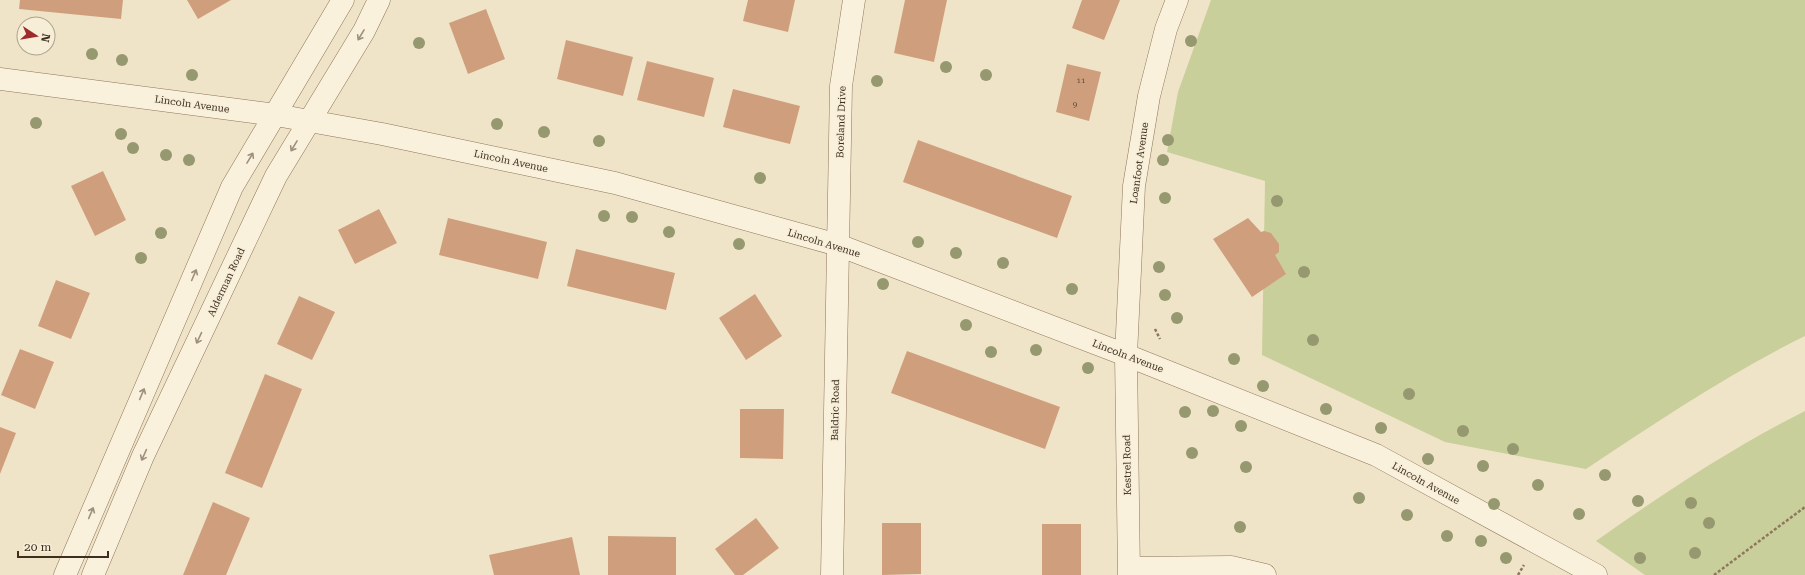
<svg xmlns="http://www.w3.org/2000/svg" width="1805" height="575" viewBox="0 0 1805 575" font-family="'Roboto Serif',serif">
<style>
.green{fill:#c9cf9b}
.building{fill:#cf9f7d}
.lines{fill:none;stroke-linecap:round;stroke-linejoin:round}
.minor-casing{stroke:#8d765c;stroke-width:23}
.path{stroke:#8d765c;stroke-width:2.5;stroke-dasharray:3 2;stroke-linecap:butt}
.minor{stroke:#faf1dc;stroke-width:22}
.tree{fill:#96986f}
.oneway{stroke:#9c907e}
.labels{text-anchor:middle;dominant-baseline:central;stroke-width:3;stroke-linejoin:round;paint-order:stroke}
.number-label{font-size:8px;fill:#624a37}
.street-label{font-size:10px;fill:#3d2e20;stroke:#f7eed8}
</style>
<rect width="100%" height="100%" fill="#f0e4c8"/>
<path class="green" d="M1211,0H1805V336C1728,374 1657,422 1586,469L1445,442L1262,355L1265,181L1167,152L1178,92Z
M1805,411V575H1645L1596,541C1664,493 1731,448 1805,411Z"/>
<path class="building" d="M20,0H123L121,19L19,9Z
M187,0H231L198,19Z
M748,0H795L788,32L743,21Z
M905,0H947L934,62L894,53Z
M1082,0H1120L1104,40L1072,28Z
M486,9L505,59L468,74L449,23Z
M566,40L633,57L623,96L557,79Z
M647,61L714,78L704,117L637,100Z
M1067,64L1101,72L1089,121L1056,112Z
M733,89L800,106L790,144L723,127Z
M918,140L1072,196L1057,238L903,182Z
M103,171L126,220L95,236L71,186Z
M379,209L397,243L355,264L338,230Z
M448,218L547,242L538,279L439,255Z
M1248,218L1261,232L1264,231L1271,233L1279,244V252L1275,255L1286,274L1252,297L1213,239Z
M576,249L675,273L666,310L567,286Z
M56,280L90,293L71,339L38,326Z
M755,294L782,336L746,360L719,318Z
M299,296L335,312L312,360L277,344Z
M20,349L54,362L35,409L1,395Z
M907,351L1060,407L1045,449L891,393Z
M265,374L302,389L262,488L225,473Z
M740,409H784L783,459L740,458Z
M0,427L16,433L0,474Z
M213,502L250,518L226,575H183Z
M756,518L779,548L743,575H735L715,549Z
M882,523H921V574L882,575Z
M1042,524H1081V575H1042Z
M608,536L676,537V575H608Z
M572,537L580,575H494L489,555Z"/>
<g class="lines">
<g class="minor-casing">
<path id="minor" d="M0,79L276,115L382,134L615,183L838,245L1126,355L1376,455L1596,575
M1129,568L1231,567L1265,575
M65,575L232,187L343,0
M93,575L143,456L276,176L364,31L379,0
M832,575L841,86L854,0
M1129,575L1126,355L1134,186L1149,96L1166,29L1177,0"/>
</g>
<path class="path" d="M1155,329L1160,339
M1518,575L1524,565
M1714,575L1805,507"/>
<use href="#minor" class="minor"/>
</g>
<g class="tree">
<circle cx="1191" cy="41" r="6"/>
<circle cx="419" cy="43" r="6"/>
<circle cx="92" cy="54" r="6"/>
<circle cx="122" cy="60" r="6"/>
<circle cx="946" cy="67" r="6"/>
<circle cx="192" cy="75" r="6"/>
<circle cx="986" cy="75" r="6"/>
<circle cx="877" cy="81" r="6"/>
<circle cx="36" cy="123" r="6"/>
<circle cx="497" cy="124" r="6"/>
<circle cx="544" cy="132" r="6"/>
<circle cx="121" cy="134" r="6"/>
<circle cx="1168" cy="140" r="6"/>
<circle cx="599" cy="141" r="6"/>
<circle cx="133" cy="148" r="6"/>
<circle cx="166" cy="155" r="6"/>
<circle cx="189" cy="160" r="6"/>
<circle cx="1163" cy="160" r="6"/>
<circle cx="760" cy="178" r="6"/>
<circle cx="1165" cy="198" r="6"/>
<circle cx="1277" cy="201" r="6"/>
<circle cx="604" cy="216" r="6"/>
<circle cx="632" cy="217" r="6"/>
<circle cx="669" cy="232" r="6"/>
<circle cx="161" cy="233" r="6"/>
<circle cx="918" cy="242" r="6"/>
<circle cx="739" cy="244" r="6"/>
<circle cx="956" cy="253" r="6"/>
<circle cx="141" cy="258" r="6"/>
<circle cx="1003" cy="263" r="6"/>
<circle cx="1159" cy="267" r="6"/>
<circle cx="1304" cy="272" r="6"/>
<circle cx="883" cy="284" r="6"/>
<circle cx="1072" cy="289" r="6"/>
<circle cx="1165" cy="295" r="6"/>
<circle cx="1177" cy="318" r="6"/>
<circle cx="966" cy="325" r="6"/>
<circle cx="1313" cy="340" r="6"/>
<circle cx="1036" cy="350" r="6"/>
<circle cx="991" cy="352" r="6"/>
<circle cx="1234" cy="359" r="6"/>
<circle cx="1088" cy="368" r="6"/>
<circle cx="1263" cy="386" r="6"/>
<circle cx="1409" cy="394" r="6"/>
<circle cx="1326" cy="409" r="6"/>
<circle cx="1213" cy="411" r="6"/>
<circle cx="1185" cy="412" r="6"/>
<circle cx="1241" cy="426" r="6"/>
<circle cx="1381" cy="428" r="6"/>
<circle cx="1463" cy="431" r="6"/>
<circle cx="1513" cy="449" r="6"/>
<circle cx="1192" cy="453" r="6"/>
<circle cx="1428" cy="459" r="6"/>
<circle cx="1483" cy="466" r="6"/>
<circle cx="1246" cy="467" r="6"/>
<circle cx="1605" cy="475" r="6"/>
<circle cx="1538" cy="485" r="6"/>
<circle cx="1359" cy="498" r="6"/>
<circle cx="1638" cy="501" r="6"/>
<circle cx="1691" cy="503" r="6"/>
<circle cx="1494" cy="504" r="6"/>
<circle cx="1579" cy="514" r="6"/>
<circle cx="1407" cy="515" r="6"/>
<circle cx="1709" cy="523" r="6"/>
<circle cx="1240" cy="527" r="6"/>
<circle cx="1447" cy="536" r="6"/>
<circle cx="1481" cy="541" r="6"/>
<circle cx="1695" cy="553" r="6"/>
<circle cx="1506" cy="558" r="6"/>
<circle cx="1640" cy="558" r="6"/>
</g>
<defs><path id="oneway-shaft" d="M-6 0H5M1.5-3L5.5 0L1.5 3" fill="none" stroke-width="1.6" stroke-linecap="round" stroke-linejoin="round"/></defs>
<g class="oneway">
<use href="#oneway-shaft" transform="translate(361 35) rotate(121)"/>
<use href="#oneway-shaft" transform="translate(294 146) rotate(121)"/>
<use href="#oneway-shaft" transform="translate(250 158) rotate(-59)"/>
<use href="#oneway-shaft" transform="translate(194 275) rotate(-67)"/>
<use href="#oneway-shaft" transform="translate(199 338) rotate(115)"/>
<use href="#oneway-shaft" transform="translate(142 394) rotate(-67)"/>
<use href="#oneway-shaft" transform="translate(144 455) rotate(114)"/>
<use href="#oneway-shaft" transform="translate(91 513) rotate(-67)"/>
</g>
<g class="labels">
<g class="number-label">
<text x="1081" y="80">11</text>
<text x="1075" y="104">9</text>
</g>
<g class="street-label">
<text transform="translate(192 104) rotate(8)">Lincoln Avenue</text>
<text transform="translate(841 122) rotate(-88)">Boreland Drive</text>
<text transform="translate(511 161) rotate(12)">Lincoln Avenue</text>
<text transform="translate(1139 163) rotate(-82)">Loanfoot Avenue</text>
<text transform="translate(824 243) rotate(17)">Lincoln Avenue</text>
<text transform="translate(226 282) rotate(-65)">Alderman Road</text>
<text transform="translate(1128 356) rotate(21)">Lincoln Avenue</text>
<text transform="translate(835 410) rotate(-89)">Baldric Road</text>
<text transform="translate(1127 465) rotate(-91)">Kestrel Road</text>
<text transform="translate(1426 483) rotate(29)">Lincoln Avenue</text>
</g>
</g>
<g transform="translate(36 36) rotate(102)"><circle r="19" fill="#f7eed8" stroke="#ada18e"/>
<path d="M0-3L7 15L0 10L-7 15Z" fill="#9e2a2b"/>
<text y="-6" font-size="11" font-weight="bold" text-anchor="middle" fill="#3d2e20">N</text>
</g>
<path d="M18 551v6h90v-6" fill="none" stroke="#3d2e20" stroke-width="2"/>
<text x="24" y="551" font-size="12" fill="#3d2e20" stroke="#f7eed8" stroke-width="3" paint-order="stroke">20 m</text>
</svg>
